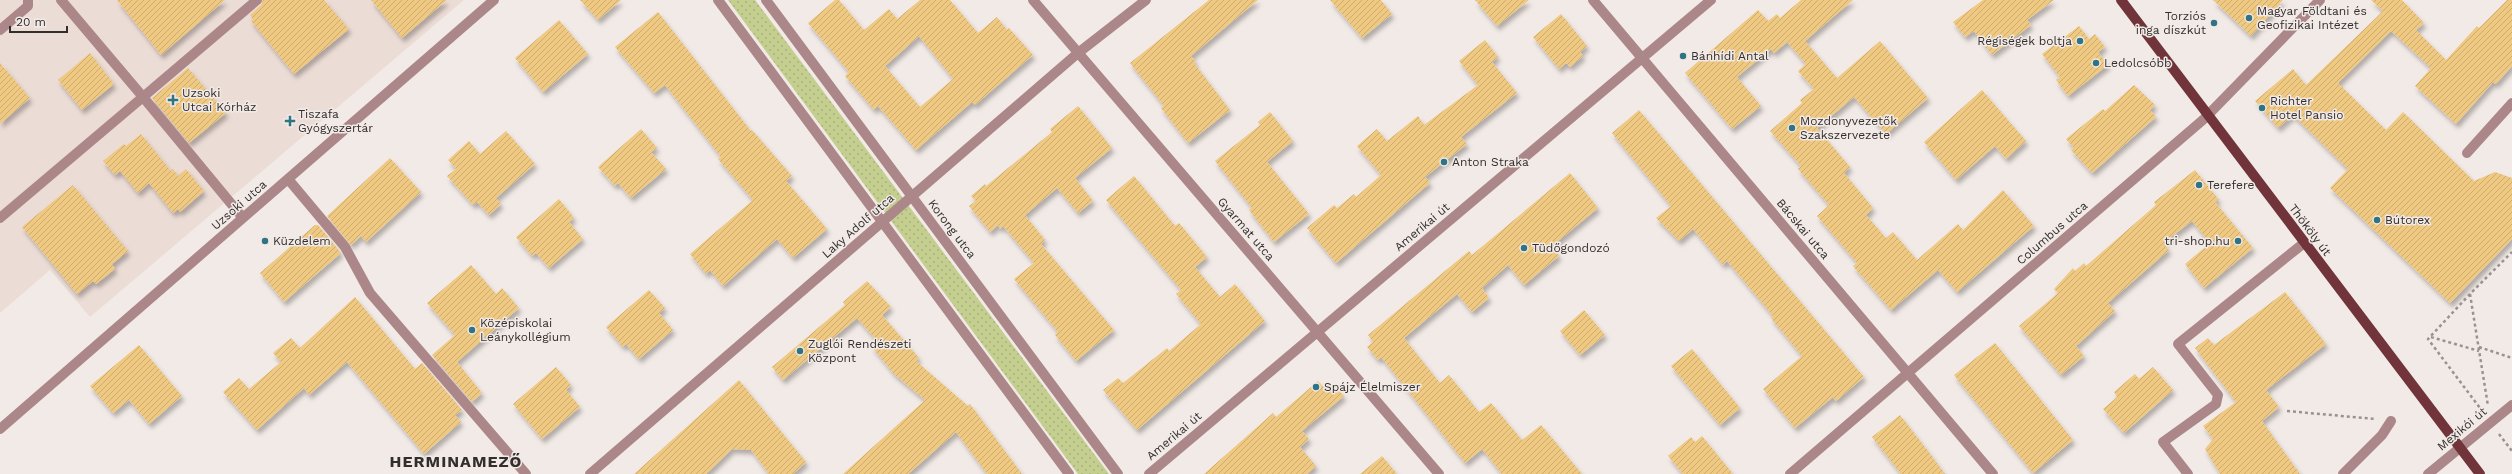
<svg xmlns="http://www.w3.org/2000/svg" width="2512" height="474" viewBox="0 0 2512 474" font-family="'Work Sans',sans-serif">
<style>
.built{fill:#ecdcd6}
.grass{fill:url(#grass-dots)}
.building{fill:url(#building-hatch);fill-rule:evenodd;filter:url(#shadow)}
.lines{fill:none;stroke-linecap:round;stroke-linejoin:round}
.path{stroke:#989290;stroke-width:2.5;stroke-dasharray:3 3;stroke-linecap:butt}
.minor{stroke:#ac8789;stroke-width:10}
.major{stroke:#70343a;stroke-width:10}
.poi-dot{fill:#307483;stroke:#f2eae6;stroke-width:1.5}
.labels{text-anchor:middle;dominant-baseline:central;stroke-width:3;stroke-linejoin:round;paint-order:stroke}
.poi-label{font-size:12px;fill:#312e2d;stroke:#f2eae6;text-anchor:start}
.street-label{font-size:12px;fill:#312e2d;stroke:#f2eae6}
.district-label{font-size:16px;font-weight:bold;letter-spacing:1px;fill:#312e2d;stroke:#f2eae6}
</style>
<defs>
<pattern id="grass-dots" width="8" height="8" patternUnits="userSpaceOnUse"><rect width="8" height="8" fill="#c4ce8e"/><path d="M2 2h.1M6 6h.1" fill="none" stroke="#a9b17b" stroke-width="1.8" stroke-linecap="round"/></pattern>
<pattern id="building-hatch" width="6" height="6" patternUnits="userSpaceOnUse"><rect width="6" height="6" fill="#efc881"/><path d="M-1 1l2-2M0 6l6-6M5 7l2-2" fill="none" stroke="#cdac70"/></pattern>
<filter id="shadow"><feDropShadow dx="2.5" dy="4.5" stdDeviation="2" flood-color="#0004"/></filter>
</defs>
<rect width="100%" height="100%" fill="#f2eae6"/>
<path class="built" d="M0,0H464L90,317L50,270L0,313Z"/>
<path class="grass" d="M728,0H755L1109,474H1078Z"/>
<path class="building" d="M117,0H225L161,55Z
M263,0H324L349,29L294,74L251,21L253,19L250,15L261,5Z
M371,0H447L402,38Z
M580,0H621L598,20Z
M835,0H839L864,30L889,9L897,19L920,0H950L978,33L997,17L1007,30L1009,28L1033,55L975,105L972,102L916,150L878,106L874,110L845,76L849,72L808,23ZM919,36L953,79L920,107L885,66Z
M1209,0H1258L1191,56L1196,62L1194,63L1230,110L1188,143L1161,108L1164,106L1130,63Z
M1330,0H1381L1392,14L1362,38Z
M1475,0H1529L1497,26Z
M1801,0H1853L1805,41L1837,78L1880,41L1928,98L1886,134L1854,97L1817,128L1850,167L1844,173L1873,208L1866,215L1886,238L1893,232L1917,260L1958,224L1963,230L2003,190L2034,226L1957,292L1938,270L1891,310L1853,266L1857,263L1817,216L1829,205L1798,169L1801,166L1770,131L1802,103L1800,100L1814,89L1798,71L1806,64L1787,42L1774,53L1771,49L1737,77L1761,106L1732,129L1685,73L1758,10L1768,21L1777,14L1780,18Z
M1983,0H2054L2027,20L2031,25L1992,55L1974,31L1965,37L1953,22Z
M2213,0H2283L2251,36Z
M2371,0H2402L2424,23L2416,30L2446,60L2477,26L2479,28L2507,0H2512V66L2496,84L2493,82L2456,124L2415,86L2431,68L2391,31L2338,83L2386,130L2403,112L2474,181L2495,172L2512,178V239L2450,303L2330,188L2348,169L2293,115L2278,128L2255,101L2293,69L2306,85L2383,11Z
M658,12L751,131L752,130L792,176L786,181L827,229L793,258L777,239L723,286L710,270L706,274L690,254L753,200L718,159L721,157L665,85L654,93L615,47Z
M1561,14L1587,46L1580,52L1583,56L1570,67L1566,63L1559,69L1533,37Z
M559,20L588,54L543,92L515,58Z
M2079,26L2089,39L2095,34L2105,47L2098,52L2108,65L2068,96L2056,80L2060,77L2042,54Z
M1485,40L1498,57L1492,62L1517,93L1461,137L1467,144L1425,177L1430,183L1336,263L1307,228L1334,205L1337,208L1354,194L1356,197L1381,175L1357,146L1377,129L1387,141L1418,116L1424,125L1478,85L1459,61Z
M90,53L114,84L82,110L58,80Z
M0,63L30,98L0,124Z
M188,68L226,113L189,143L152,98Z
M2134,85L2155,105L2150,110L2156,117L2092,173L2071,150L2074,148L2066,139L2103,109L2105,111Z
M1982,90L2026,141L2006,159L1995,146L1956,180L1924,142Z
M1078,106L1112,148L1075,178L1093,201L1078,213L1057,188L1025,215L1045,240L1041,244L1114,330L1076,361L1055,335L1058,332L1014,279L1034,263L1003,226L1000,229L998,225L990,232L969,206L976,201L971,196L985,184L986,186L1052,132L1050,129Z
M1639,110L1864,377L1836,401L1833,397L1795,428L1763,389L1802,356L1771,318L1773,316L1727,261L1723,265L1693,229L1679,241L1656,218L1671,206L1612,133Z
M1270,112L1293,141L1267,162L1309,214L1274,242L1249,210L1252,208L1215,161L1260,125L1258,122Z
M641,129L657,148L651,152L666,169L631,198L618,183L615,186L598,167Z
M506,131L535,164L496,198L501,204L489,215L477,202L473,205L447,176L456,169L448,160L469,141L480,154Z
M141,134L171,171L173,169L178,176L186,169L204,191L180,212L178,209L173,213L149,183L138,193L120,171L115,175L103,161L124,144L126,146Z
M390,158L421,192L366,242L361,236L351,245L327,216Z
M2195,170L2219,200L2215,202L2253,248L2204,288L2185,264L2210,243L2192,221L2163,243L2169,250L2108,303L2115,311L2076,346L2084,356L2061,375L2019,326L2058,293L2054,289L2073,268L2075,271L2084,263L2086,266L2156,205L2154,202Z
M1570,173L1598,208L1552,246L1559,256L1524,285L1508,265L1482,288L1489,298L1472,312L1457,294L1404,338L1440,383L1449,375L1479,412L1491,403L1522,440L1541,425L1582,474H1502L1482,449L1465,463L1381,357L1378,360L1367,347L1373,342L1368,335L1469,251L1472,255Z
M1134,176L1175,226L1179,223L1207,257L1195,267L1220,297L1235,284L1265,321L1137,430L1103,390L1118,378L1123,383L1167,348L1169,351L1201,324L1176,294L1181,290L1106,200Z
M73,185L128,251L112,264L115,269L96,284L93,281L77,294L22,227Z
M559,199L574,218L569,222L583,239L549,268L536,253L532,256L516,237Z
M315,225H318L341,253L284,302L260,273Z
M471,265L496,294L502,288L519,308L457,362L482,393L472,402L432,355L455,335L427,303Z
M867,281L891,307L882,315L919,358L916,361L968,406L970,404L1022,474H987L956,432L908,474H843L925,400L894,374L872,347L878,342L857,318L783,380L772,367L845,305L843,302Z
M649,290L665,308L659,313L673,330L639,359L626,344L623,347L606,327Z
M2285,292L2326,344L2266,390L2279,407L2262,421L2300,474H2220L2205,449L2213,439L2203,426L2236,402L2195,348L2208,338L2214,345Z
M355,297L415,369L422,363L462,410L455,415L461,422L424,454L347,362L309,395L304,388L257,430L223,392L239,378L249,389L281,362L273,353L291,338L300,348Z
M1584,310L1605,335L1580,355L1560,331Z
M1995,343L2073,440L2033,473L1954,375Z
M139,345L182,396L149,424L129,400L113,413L90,386Z
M1692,349L1740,408L1720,425L1671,366Z
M556,367L571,385L566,390L580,407L542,439L513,404Z
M2153,367L2173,390L2124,433L2103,409L2117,397L2114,392L2135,374L2139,379Z
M739,380L806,462L793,474H769L751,450L732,449L706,474H634Z
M1318,381L1326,390L1333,384L1344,396L1302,431L1309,439L1300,447L1316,466L1307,474H1204L1273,413L1276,417Z
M1900,415L1928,451L1945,474H1901L1872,437Z
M1702,436L1733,474H1683L1668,456L1691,437L1695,442Z
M1382,456L1397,474H1360Z"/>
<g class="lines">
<path class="path" d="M2470,294L2488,406
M2431,337L2479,351
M2479,347L2512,358
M2287,411L2375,419
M2483,412L2428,339L2470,294L2512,252
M2499,434L2512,451"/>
<path class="minor" d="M718,0L1069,474
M766,0L1118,474
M1033,0L1439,474
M1593,0L1993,474
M0,30L28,6V0
M2467,153L2512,103
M288,179L345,247L370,293L526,474
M0,218L143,97L61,0
M243,218L143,97L257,0
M0,429L494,0
M590,474L1078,53L1146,0
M1149,474L1711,0
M1790,474L2204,119L2320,0
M2188,474L2163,442L2216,404L2218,395L2178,344L2304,243
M2343,474L2382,435L2391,421
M2428,474L2512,405"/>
<path class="major" d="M2121,0L2480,474"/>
</g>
<g class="poi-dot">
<circle cx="2249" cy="18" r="4"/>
<circle cx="2214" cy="23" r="4"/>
<circle cx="2080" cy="41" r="4"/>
<circle cx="1683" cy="56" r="4"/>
<circle cx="2096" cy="63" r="4"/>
<path d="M171 94h4v4h4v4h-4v4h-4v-4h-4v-4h4z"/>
<circle cx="2262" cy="108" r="4"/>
<path d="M288 115h4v4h4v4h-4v4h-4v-4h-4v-4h4z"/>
<circle cx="1792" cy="128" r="4"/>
<circle cx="1444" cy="162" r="4"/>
<circle cx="2199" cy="185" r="4"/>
<circle cx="2377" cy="220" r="4"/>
<circle cx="265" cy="241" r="4"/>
<circle cx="2238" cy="241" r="4"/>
<circle cx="1524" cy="248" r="4"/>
<circle cx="472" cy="330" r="4"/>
<circle cx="800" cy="351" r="4"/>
<circle cx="1316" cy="387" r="4"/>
</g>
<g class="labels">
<g class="poi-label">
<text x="2257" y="11">Magyar Földtani és<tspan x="2257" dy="14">Geofizikai Intézet</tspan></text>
<text x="2206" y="16" text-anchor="end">Torziós<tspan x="2206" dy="14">inga díszkút</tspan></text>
<text x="2072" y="41" text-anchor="end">Régiségek boltja</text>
<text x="1691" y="56">Bánhídi Antal</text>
<text x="2104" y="63">Ledolcsóbb</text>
<text x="182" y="93">Uzsoki<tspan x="182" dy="14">Utcai Kórház</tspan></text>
<text x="2270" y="101">Richter<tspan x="2270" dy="14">Hotel Pansio</tspan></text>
<text x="298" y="114">Tiszafa<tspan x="298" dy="14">Gyógyszertár</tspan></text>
<text x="1800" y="121">Mozdonyvezetők<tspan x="1800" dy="14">Szakszervezete</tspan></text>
<text x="1452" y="162">Anton Straka</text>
<text x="2207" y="185">Terefere</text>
<text x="2385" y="220">Bútorex</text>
<text x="273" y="241">Küzdelem</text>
<text x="2230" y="241" text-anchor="end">tri-shop.hu</text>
<text x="1532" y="248">Tüdőgondozó</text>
<text x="480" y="323">Középiskolai<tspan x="480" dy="14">Leánykollégium</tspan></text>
<text x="808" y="344">Zuglói Rendészeti<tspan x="808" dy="14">Központ</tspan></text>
<text x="1324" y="387">Spájz Élelmiszer</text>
</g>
<g class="street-label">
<text transform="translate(239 205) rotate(-41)">Uzsoki utca</text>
<text transform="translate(858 226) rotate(-41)">Laky Adolf utca</text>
<text transform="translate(1422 227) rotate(-40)">Amerikai út</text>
<text transform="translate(952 229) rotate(53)">Korong utca</text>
<text transform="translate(1246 229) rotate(49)">Gyarmat utca</text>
<text transform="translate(1803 229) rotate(50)">Bácskai utca</text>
<text transform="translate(2310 230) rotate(53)">Thököly út</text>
<text transform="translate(2052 233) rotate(-41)">Columbus utca</text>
<text transform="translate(2462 429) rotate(-40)">Mexikói út</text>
<text transform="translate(1174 436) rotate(-40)">Amerikai út</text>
</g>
<g class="district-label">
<text x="456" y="461">HERMINAMEZŐ</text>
</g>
</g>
<path d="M10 26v6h57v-6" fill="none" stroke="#312e2d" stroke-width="2"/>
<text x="16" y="26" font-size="12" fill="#312e2d" stroke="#f2eae6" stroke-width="3" paint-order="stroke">20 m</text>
</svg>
